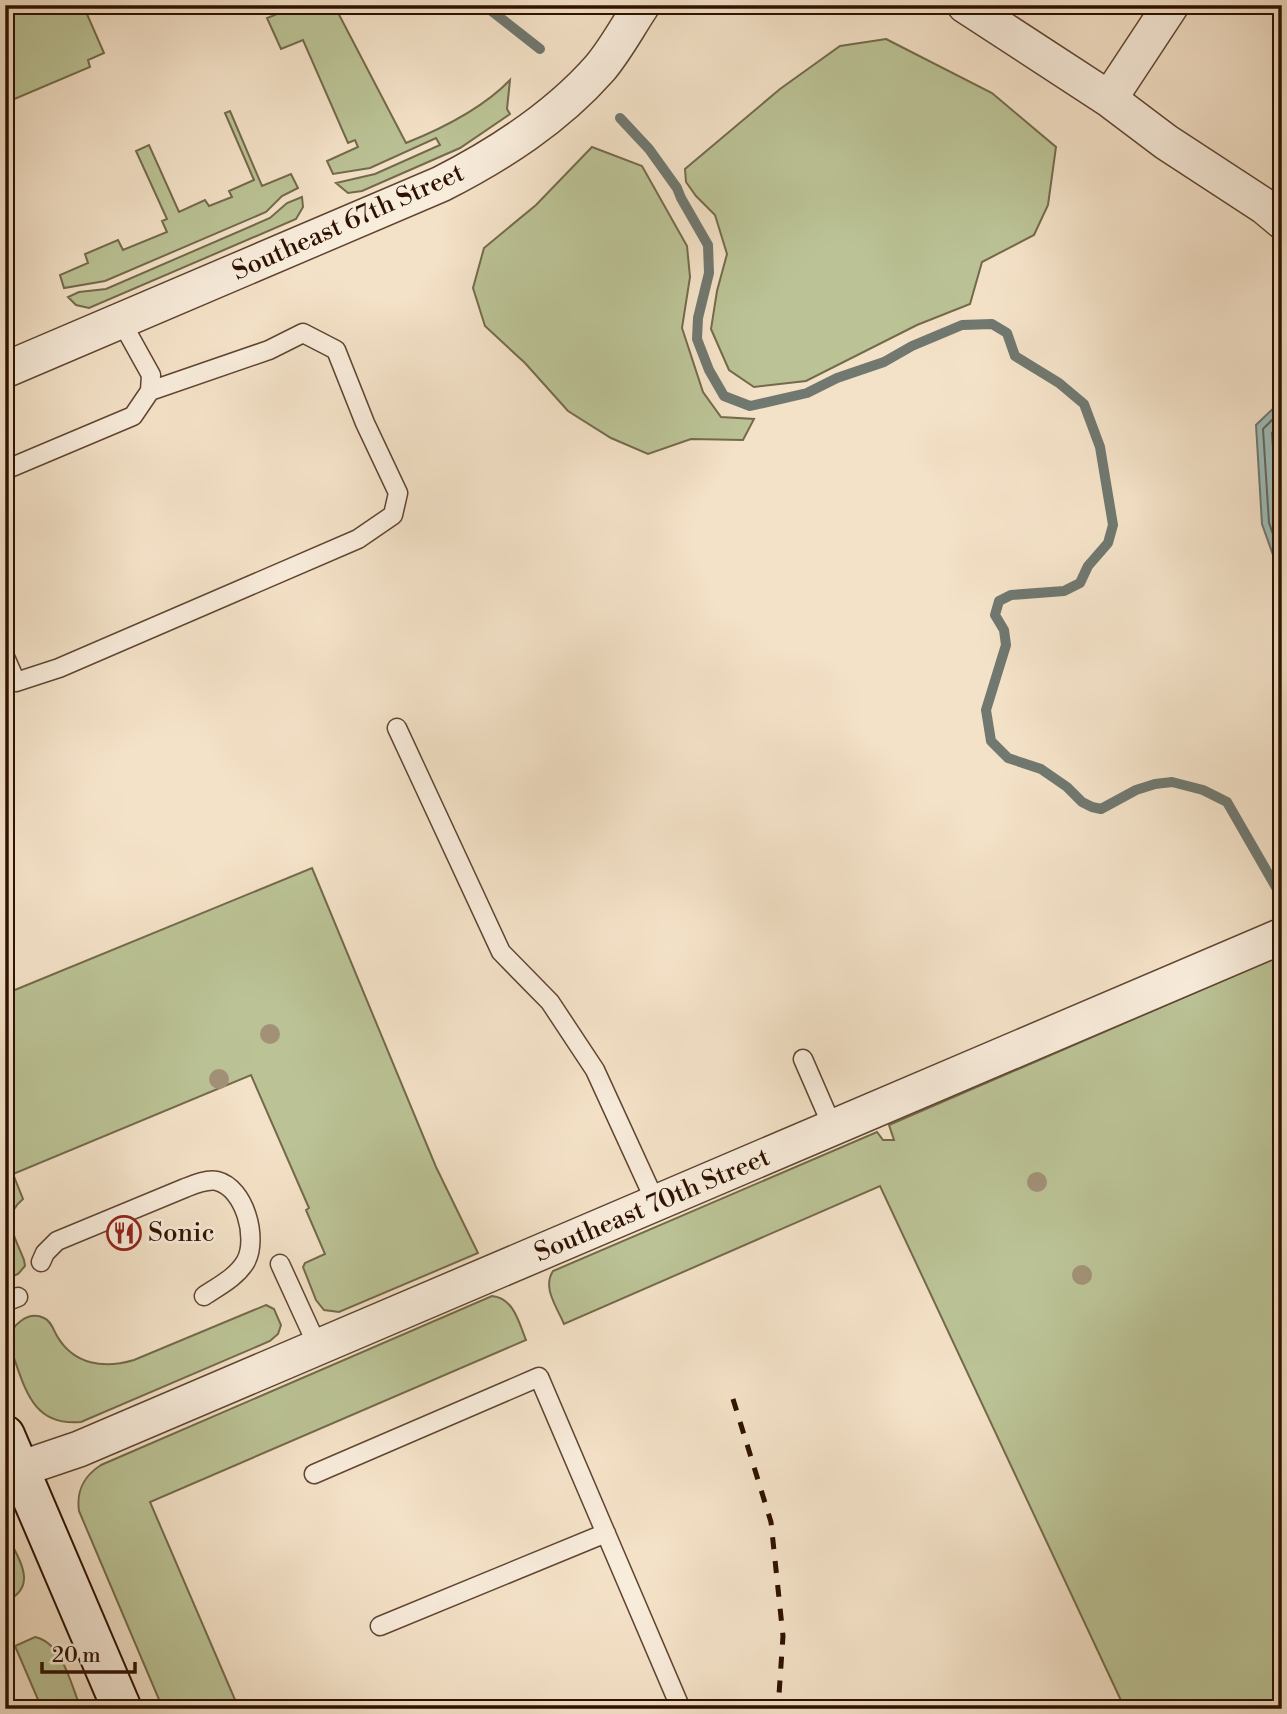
<svg xmlns="http://www.w3.org/2000/svg" width="1287" height="1714" viewBox="0 0 1287 1714" font-family="'Libre Bodoni',serif">
<style>
.green{fill:#bbc396;stroke:#746a4b;stroke-width:2}
.water{fill:#9cbdba;stroke:#707870;stroke-width:2}
.lines{fill:none;stroke-linecap:round;stroke-linejoin:round}
.shore{stroke:#65675d;stroke-width:2}
.stream{stroke:#707870;stroke-width:10}
.service-casing{stroke:#604532;stroke-width:21}
.minor-casing{stroke:#604532;stroke-width:38}
.secondary-casing{stroke:#2e1100;stroke-width:42}
.service{stroke:#f8ecdb;stroke-width:18}
.minor{stroke:#f8ecdb;stroke-width:35}
.secondary{stroke:#f8ecdb;stroke-width:38}
.rail{stroke:#2e1100;stroke-width:5;stroke-dasharray:12 12;stroke-linecap:butt}
.tree{fill:#a29177}
.labels{text-anchor:middle;dominant-baseline:central;stroke-width:5;stroke-linejoin:round;paint-order:stroke}
.street-label{font-size:26px;fill:#2e1100;stroke:#f8ecdb}
.poi-label{font-size:26px;fill:#2e1100;stroke:#f8ecdb;text-anchor:start}
</style>
<rect width="100%" height="100%" fill="#f4e2c8"/>
<filter id="stains"><feTurbulence type="fractalNoise" baseFrequency=".00286" numOctaves="4"/><feColorMatrix values="0 0 0 0 .2 0 0 0 0 .09 0 0 0 0 .02 0 0 0 .5 -.17"/></filter>
<radialGradient id="worn" r=".72"><stop offset=".6" stop-color="#630" stop-opacity="0"/><stop offset="1" stop-color="#630" stop-opacity=".3"/></radialGradient>
<path class="green" d="M29,5H83L104,53L88,60L90,67L5,103V16Z
M289,5H334L406,143C441,129 484,107 510,80L507,109L510,114L460,148L362,191L348,193L336,183L375,174L440,145L436,138L370,168L333,174L327,161L358,147L355,140L348,143L303,40L281,49L267,18L290,9Z
M886,39L992,93L1056,147L1048,205L1034,235L982,262L970,304L917,325L806,381L754,387L729,370L711,329L717,291L727,254L715,215L696,196L686,182L685,169L780,89L840,46Z
M230,111L262,186L291,174L298,188L282,196L266,212L105,281L64,288L60,275L88,263L85,254L118,240L123,250L167,232L162,221L167,219L136,151L149,145L179,212L205,200L209,206L232,197L229,191L254,180L225,113Z
M592,147L642,166L687,246L690,277L682,328L703,392L721,417L754,419L743,440L691,439L648,454L611,438L568,411L525,363L485,326L473,288L484,248L536,205Z
M302,197L303,207L296,219L89,308L76,305L68,297L79,292L106,289L270,218L287,203Z
M312,868L436,1167L478,1253L339,1312L324,1310L316,1300L303,1267L305,1263L325,1254L306,1210L309,1208L251,1075L13,1174L23,1199C0,1218 15,1236 24,1260L25,1266L18,1274L5,1280V994Z
M1282,955V1709H1125L880,1186L564,1324C557,1307 542,1288 553,1271L877,1132L883,1140H894L889,1125Z
M492,1296C514,1298 519,1323 526,1340L150,1502L239,1709H163L79,1511C76,1490 84,1476 101,1465Z
M266,1305L274,1309L281,1325L278,1334L270,1341L81,1422C28,1427 24,1381 8,1342C10,1326 28,1310 44,1318C51,1321 53,1329 57,1336C74,1365 104,1369 134,1360Z
M5,1531C17,1557 41,1586 5,1602Z
M35,1637C63,1643 71,1685 81,1709H42L15,1646Z"/>
<path class="water" d="M1282,400V580L1262,524L1256,425Z"/>
<g class="lines">
<path class="shore" d="M1282,410L1263,429L1269,523L1282,559
M1282,422L1272,433L1278,521L1282,532"/>
<path class="stream" d="M484,5L540,49
M5,12L19,5
M620,118L649,149L677,188L681,198L708,245L709,273L698,318L697,339L709,370L724,396L750,406L807,393L837,378L884,362L912,346L962,325L992,324L1007,333L1015,356L1059,383L1084,404L1100,447L1113,525L1108,543L1088,566L1080,583L1064,591L1011,595L999,601L995,615L1004,630L1006,645L986,710L991,741L1008,758L1041,769L1067,787L1082,802L1092,807L1101,809L1136,790L1155,784L1172,782L1203,790L1227,802L1280,894"/>
<g class="service-casing">
<path id="service" d="M5,470L133,416L150,391L151,375L121,321
M5,657L16,682L59,668L358,539L393,515L398,493L365,423L336,350L303,333L269,350L150,391
M397,728L501,952L550,1002L595,1070L656,1203
M803,1059L833,1128
M41,1262L45,1253L57,1241L185,1188C195,1184 207,1179 217,1181C245,1188 258,1238 246,1261C237,1277 219,1286 204,1296
M280,1264L318,1347
M5,1302L18,1297
M314,1474L539,1377L681,1709
M380,1626L606,1533"/>
</g>
<g class="minor-casing">
<path id="minor" d="M965,5L1109,99L1166,142L1264,206L1282,221
M1109,99L1171,5
M5,370L441,184C500,154 556,118 600,68C616,49 628,26 642,5
M20,1469L79,1449L1282,936"/>
</g>
<g class="secondary-casing">
<path id="secondary" d="M5,1435L122,1709"/>
</g>
<use href="#service" class="service"/>
<use href="#minor" class="minor"/>
<use href="#secondary" class="secondary"/>
<path class="rail" d="M733,1399L771,1522L783,1636L778,1709"/>
</g>
<g class="tree">
<circle cx="270" cy="1034" r="10"/>
<circle cx="219" cy="1079" r="10"/>
<circle cx="1037" cy="1182" r="10"/>
<circle cx="1082" cy="1275" r="10"/>
</g>
<defs>
<g id="restaurant-ring" transform="scale(1.75)"><circle r="9.5" fill="#f8ecdb" stroke="#8f2418" stroke-width="1.5"/><path d="M-5-6h1v4h1v-4h1v4h1v-4h1v5L-1.5 .5V6h-2V.5L-5-1ZM5-6V6H3V1.5H1.5Q1.5-4 5-6Z" fill="#8f2418"/></g>
</defs>
<g fill-rule="evenodd">
<use href="#restaurant-ring" x="124" y="1233"/>
</g>
<g class="labels">
<g class="street-label">
<text transform="translate(348 222) rotate(-24)">Southeast 67th Street</text>
<text transform="translate(652 1205) rotate(-23)">Southeast 70th Street</text>
</g>
<g class="poi-label">
<text x="148" y="1233">Sonic</text>
</g>
</g>
<rect width="1287" height="1714" fill="none" stroke="#f4e2c8" stroke-width="28"/>
<rect x="7" y="7" width="1273" height="1700" fill="none" stroke="#2e1100" stroke-width="3.5"/>
<rect x="14" y="14" width="1259" height="1686" fill="none" stroke="#2e1100" stroke-width="2"/>
<path d="M42 1662v10h93v-10" fill="none" stroke="#2e1100" stroke-width="3.5"/>
<text x="52" y="1662" font-size="21" fill="#2e1100" stroke="#f8ecdb" stroke-width="5" paint-order="stroke">20 m</text>
<rect width="100%" height="100%" filter="url(#stains)"/>
<rect width="100%" height="100%" fill="url(#worn)"/>
</svg>
